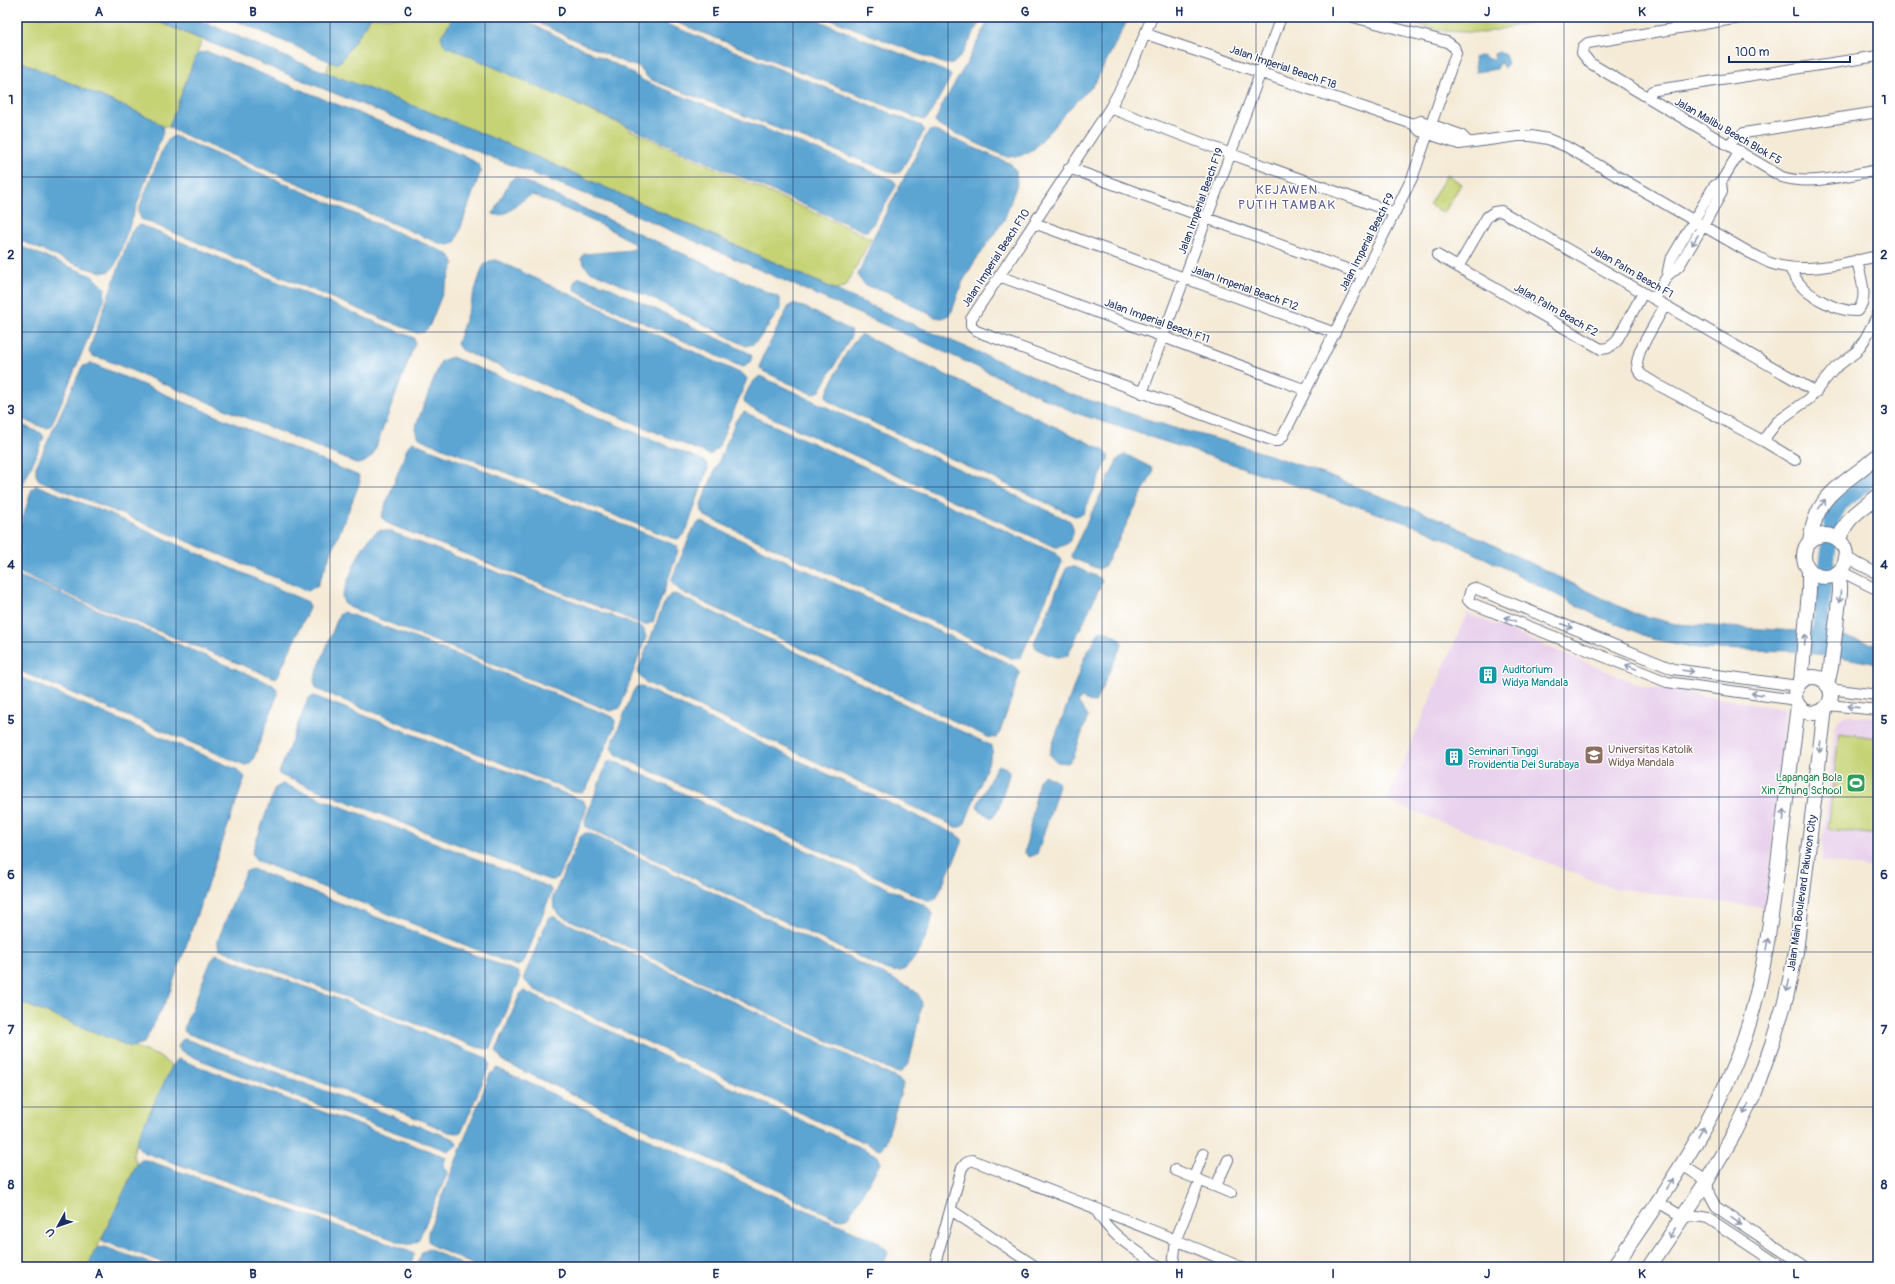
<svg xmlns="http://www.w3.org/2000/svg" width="1895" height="1284" viewBox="0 0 1895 1284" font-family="Pangolin,sans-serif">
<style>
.built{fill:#e9d2ed}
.green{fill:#c6d375;stroke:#70816a}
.water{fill:#5ba5d3;stroke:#3b6a98}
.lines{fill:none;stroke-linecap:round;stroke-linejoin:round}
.river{stroke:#5ba5d3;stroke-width:15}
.street-casing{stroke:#677088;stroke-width:12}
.secondary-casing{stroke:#677088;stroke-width:16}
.street{stroke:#fff;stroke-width:10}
.secondary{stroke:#fff;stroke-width:14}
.oneway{stroke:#8d97ae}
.grid{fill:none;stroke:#1b2f5e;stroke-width:1;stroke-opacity:0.55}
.labels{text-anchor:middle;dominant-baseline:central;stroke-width:3;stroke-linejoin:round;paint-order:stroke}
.street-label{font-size:11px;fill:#1b2f5e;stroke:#fff}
.culture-label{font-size:11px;fill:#0d838f;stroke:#fff;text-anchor:start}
.education-label{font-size:11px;fill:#785e54;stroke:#fff;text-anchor:start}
.leisure-label{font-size:11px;fill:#27864d;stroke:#fff;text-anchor:end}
.quarter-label{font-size:13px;letter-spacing:1px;fill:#5f5c8e;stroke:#fff}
.neatline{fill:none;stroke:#1b2f5e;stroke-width:1.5}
.grid-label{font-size:13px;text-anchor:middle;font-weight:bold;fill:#1b2f5e}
</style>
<rect width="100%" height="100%" fill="#fff"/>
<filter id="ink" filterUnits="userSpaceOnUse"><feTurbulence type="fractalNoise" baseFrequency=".025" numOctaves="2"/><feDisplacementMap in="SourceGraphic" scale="8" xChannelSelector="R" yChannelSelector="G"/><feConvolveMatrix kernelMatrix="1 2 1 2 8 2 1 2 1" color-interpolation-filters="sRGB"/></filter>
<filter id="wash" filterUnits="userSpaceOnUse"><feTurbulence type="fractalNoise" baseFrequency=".012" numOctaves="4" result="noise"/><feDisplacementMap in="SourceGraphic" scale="16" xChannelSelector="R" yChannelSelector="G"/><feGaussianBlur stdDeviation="0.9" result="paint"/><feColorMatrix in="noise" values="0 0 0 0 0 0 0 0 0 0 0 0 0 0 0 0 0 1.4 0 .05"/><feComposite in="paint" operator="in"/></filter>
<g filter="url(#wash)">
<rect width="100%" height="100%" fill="#f4ead6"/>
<path class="built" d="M1467,613L1642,686L1785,709L1766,908L1613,888L1387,801Z
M1850,715L1878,718V869L1821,861L1835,725L1840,717Z"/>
<path class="green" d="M17,17H147L202,40L169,127L162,126L153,119L17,60Z
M371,17H454L441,36L588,110L625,126L628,129L871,238L846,286L837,290L519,149L431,113L326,73L330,62L336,64L341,61Z
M1380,17H1552L1484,33L1446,31Z
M1447,174L1461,184L1444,213L1429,205Z
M1839,733L1878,738V835L1828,829Z
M17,1001L158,1056L172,1066L136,1142L133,1155L137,1164L88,1267H17Z"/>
<path class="water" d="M147,17H192L286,57L432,113L519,149L912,324L1027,373L1064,392L1174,428L1239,445L1305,467L1442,520L1633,613L1676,624L1796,631L1843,637L1878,645V664L1840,657L1793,651L1703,649L1653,639L1595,615L1509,570L1427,530L1200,453L1076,413L932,346L611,204L491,157Z
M228,17H371L341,61L336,64Z
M454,17H517L625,69L644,81L893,180L896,183V186L871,227L867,231H863L446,46L443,43L441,36Z
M526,17H649L922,126L924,131L902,169L898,173H894L649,79L639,67L625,63Z
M676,17H809L949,73L951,76L929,116L924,120L917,118L678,23L675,21Z
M825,17H981L982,19L960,57L954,63L945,64Z
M990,17H1129L1095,83L1069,109L1033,150L1020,156L1007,157L939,126L935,122L941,107L968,61Z
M208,52L469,158L479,165L481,170L456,241L450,245L441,244L175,131L169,127L195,57L200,53Z
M1499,52L1505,55L1508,63L1504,68L1501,63L1498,64L1497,69L1476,72L1474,58L1482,55L1490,60L1495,58L1494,54Z
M17,60L153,119L162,126L163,132L116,263C113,268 111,272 105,272C90,273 34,246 17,239Z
M933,130L1011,164L1016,172L1017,184L1004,220L973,264L962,283L952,311L948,316L942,318L935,317L886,291L866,286L859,278L858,275L874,236L928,132Z
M174,136L448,254L453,259L454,264L429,327L424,332L417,333L141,219L138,211L163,148L169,139Z
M515,177L778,297L780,300V309L758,340L753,344L746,346L654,299L588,270L581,259L584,254L632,250L636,247C632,236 549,202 533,195C519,198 508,220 493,214L510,181Z
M140,225L414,338L415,343L373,455L365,462L358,464L104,359L92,356L89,352L93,339L132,230Z
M17,245L92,276L105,288L104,300L52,424L48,428L42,427L17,417Z
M496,260L744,375L747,379L718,448L710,455L461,350L457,344L482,269C485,262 488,261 496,260Z
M579,277L604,285L749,353L752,356C751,362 748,366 742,367L591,299L574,289V282Z
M793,304L806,308L850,330L851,332V336L820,391L812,394L763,371L760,368L762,358L789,306Z
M862,335L1104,450L1109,457L1083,514L1075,516L1064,511L834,404L828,400L826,395C834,380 847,343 862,335Z
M452,357L702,460L707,464L708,468L686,532L678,539L672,538L423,440L417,436L415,428L441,361Z
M91,363L359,476L360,482L318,585L308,591L39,480L36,475V467L82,367Z
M760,376L1070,521C1078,532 1070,548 1055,547L751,408L745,403L744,399C748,389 751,382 760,376Z
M744,412L1057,554L1061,559L1062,562L1021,657L1017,659L1011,658L705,516L702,511L701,504L736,420Z
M17,423L41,433L44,437L17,498Z
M412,442L677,546L678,551L653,622L645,625L389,524L381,517L408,446Z
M1125,454L1152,468L1153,472L1105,566L1099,569L1072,558L1071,555L1118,459Z
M1878,462V480L1840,511L1830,502L1857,482Z
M35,486H38L107,513L308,602L309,608L278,676L276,678L267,675L45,585L17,571V537L32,489Z
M700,521L1014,666L1019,671V676L1000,732L996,738L988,737L682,592L675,586L671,581L693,529Z
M380,530L389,531L643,628L646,637L620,708L611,711L349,607L344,603L342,597C349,579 361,538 380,530Z
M1068,567H1075L1100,578L1102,582L1068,655C1060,661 1044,653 1036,648L1034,643L1066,569Z
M17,575L273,685L277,689V696L253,760L249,764L245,765L17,670Z
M675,594L992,746L993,751L965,823L961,827H956L645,682L638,674L639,668L665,601L670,595Z
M343,612L412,637L613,717L615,721L614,728L587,788L582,793L574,792L316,689L314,679L339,615Z
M1102,630L1119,638L1122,644L1095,703H1093L1082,698L1078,702L1088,716L1073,758L1068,763L1057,762L1049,754L1085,656L1099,632Z
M17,676L238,770L245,777L168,997L144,1043L131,1047L17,1001Z
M640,686L955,834L962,839V843L936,899L931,901L922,898L617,755L611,747L633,692L636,687Z
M314,696L584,801L586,807L585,813L558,877L554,880H549L280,775L279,773L308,699Z
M611,760L924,905C928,908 931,909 932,914C934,925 914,965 903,970C897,973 891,971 885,969L586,827L585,820L607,763Z
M999,765L1006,768L1009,772V775L997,812L992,818L980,811L977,806L996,767Z
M1044,775L1058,782L1059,786L1037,854L1029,857L1025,853L1039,780Z
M283,784L549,887L551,890V893L524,962L517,966L256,860L252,853L275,788Z
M585,833H589L903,984C912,989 921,993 922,1005L909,1063L900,1073L894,1072L560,915L554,909L553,897L580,837Z
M252,869L518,972L520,979L491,1048L486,1049L477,1047L220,949L218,945V940L245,872Z
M552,916L900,1080L903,1084L902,1088L886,1141L882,1148L879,1149L535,990L526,982L524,977L548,919Z
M216,954L341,1000L487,1058L490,1064L462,1131L458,1133L449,1132L397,1110L186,1033L184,1030L185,1025L211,961Z
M524,991L878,1156L880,1161L879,1165L848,1217L843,1219L836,1218L504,1062L496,1051L520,994Z
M185,1039L454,1139L458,1145L448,1151L443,1149L285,1093L186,1054L180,1050L178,1047L182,1040Z
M178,1059L446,1157L443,1167L448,1171L447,1174L418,1241L412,1244H406L143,1152L136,1145L138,1137L172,1066Z
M497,1068L744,1183L877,1241L888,1251L887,1256L882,1267H478L433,1246L428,1241V1232L490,1074Z
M141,1160H146L413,1252L414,1255L410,1267H176L103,1241L102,1238L137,1164Z
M105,1247L160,1267H88L94,1252L98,1248Z
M428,1248L467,1267H416L422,1252Z"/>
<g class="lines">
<path class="river" d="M1816,641L1820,626L1832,519L1841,503L1878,474"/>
</g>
</g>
<g filter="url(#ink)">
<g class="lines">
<g class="street-casing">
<path id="street" d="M1152,17L1128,75L1110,108L971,319V326L976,331L1274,441H1278L1283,436L1413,176L1456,53L1454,47L1447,42L1353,17
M1746,17L1588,43L1583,47L1582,53L1590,63L1782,177C1810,186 1849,175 1878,170
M1146,34L1413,124L1420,131L1459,144L1518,136H1531L1548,139L1567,147L1750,253C1757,256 1763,260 1770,263C1805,275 1843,263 1878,256
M1649,98L1652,91L1656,90L1878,56
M1110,108L1231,154L1395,213
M1413,124L1421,121L1461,135L1468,142
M1729,145L1733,140L1744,133L1878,112
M1069,168L1363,275
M1721,182L1722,192L1703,226L1679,266L1667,276L1670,261L1714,186L1721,182L1740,151
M1034,223L1335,333
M1437,255L1601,349L1608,348L1616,342L1643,293
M1458,267L1487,217L1494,212L1501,211L1816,392
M1789,267C1792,272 1795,278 1799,283C1809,297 1839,312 1857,311C1870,298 1860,277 1857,260
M999,276L1306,390
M1654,299L1667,276
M1665,305L1640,350L1637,362L1638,370L1642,375L1660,386L1765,442L1795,460
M1142,393L1281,17
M1765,442L1767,435L1777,422L1809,399L1835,368L1856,352L1865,339L1878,314
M1847,558L1878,574
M1840,571L1878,590
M1829,689L1878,695
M1796,700L1667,682L1471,603L1468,600L1471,589L1474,588L1673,669L1798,686
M1828,705L1878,710
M1682,1165L1707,1181L1709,1194L1716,1207L1806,1267
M1175,1170L1231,1193
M1194,1177L1203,1154
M1216,1186L1228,1160
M1658,1202L1683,1217L1696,1216L1708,1218L1782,1267
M951,1210L1036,1267
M1096,1210C1110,1236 1136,1250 1160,1267
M934,1267L962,1168L966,1163L972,1160C1061,1196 1152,1228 1240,1267
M1173,1267L1176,1239L1200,1180"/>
</g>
<g class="secondary-casing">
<path id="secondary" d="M1804 556a21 21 0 1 1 42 0a21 21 0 1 1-42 0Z
M1839,539C1847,517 1860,510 1878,496
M1810,541C1817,490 1845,486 1878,455
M1795 695a18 18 0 1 1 36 0a18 18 0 1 1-36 0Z
M1801,682L1809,591V569
M1827,685L1831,667L1840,592V584L1837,573
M1614,1267C1663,1194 1717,1121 1745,1036C1762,985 1769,932 1776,879C1783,821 1791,763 1798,705
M1649,1267L1707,1181L1735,1132L1755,1092L1772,1044L1786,998L1796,952L1825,708"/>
</g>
<use href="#street" class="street"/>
<use href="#secondary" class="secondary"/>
</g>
<defs><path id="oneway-shaft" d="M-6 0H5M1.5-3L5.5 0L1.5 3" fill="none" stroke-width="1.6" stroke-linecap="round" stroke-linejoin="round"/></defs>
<g class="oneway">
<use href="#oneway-shaft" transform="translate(1695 240) rotate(121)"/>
<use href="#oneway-shaft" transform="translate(1822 504) rotate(-55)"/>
<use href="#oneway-shaft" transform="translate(1840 597) rotate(95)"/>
<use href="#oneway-shaft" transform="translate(1510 619) rotate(-158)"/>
<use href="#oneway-shaft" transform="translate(1567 626) rotate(22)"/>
<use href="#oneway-shaft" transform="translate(1805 640) rotate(-85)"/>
<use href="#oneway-shaft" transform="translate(1631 667) rotate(-158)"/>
<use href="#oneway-shaft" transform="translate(1688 671) rotate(7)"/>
<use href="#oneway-shaft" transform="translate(1757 694) rotate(-172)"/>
<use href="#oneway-shaft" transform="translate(1853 707) rotate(-174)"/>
<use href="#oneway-shaft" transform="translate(1820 747) rotate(97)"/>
<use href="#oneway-shaft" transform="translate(1784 815) rotate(-83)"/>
<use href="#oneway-shaft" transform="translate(1767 944) rotate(-81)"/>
<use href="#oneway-shaft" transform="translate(1788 986) rotate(103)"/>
<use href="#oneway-shaft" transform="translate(1746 1109) rotate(116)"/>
<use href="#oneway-shaft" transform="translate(1701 1132) rotate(-60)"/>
<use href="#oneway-shaft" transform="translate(1670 1184) rotate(-57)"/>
<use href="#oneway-shaft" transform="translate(1736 1221) rotate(34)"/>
<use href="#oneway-shaft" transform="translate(1672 1233) rotate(124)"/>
</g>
</g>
<path class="grid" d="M176,17V1267M330,17V1267M485,17V1267M639,17V1267M793,17V1267M948,17V1267M1102,17V1267M1256,17V1267M1410,17V1267M1564,17V1267M1719,17V1267M17,177H1878M17,332H1878M17,487H1878M17,642H1878M17,797H1878M17,952H1878M17,1107H1878"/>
<defs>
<g id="building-square" transform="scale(1)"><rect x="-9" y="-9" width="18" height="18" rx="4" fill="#0f9aa8" stroke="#fff"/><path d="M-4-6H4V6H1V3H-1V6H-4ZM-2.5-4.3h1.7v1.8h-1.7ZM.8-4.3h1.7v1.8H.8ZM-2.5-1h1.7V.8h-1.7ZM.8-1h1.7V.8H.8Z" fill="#fff"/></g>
<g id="university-square" transform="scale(1)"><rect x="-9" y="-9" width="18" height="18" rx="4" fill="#8d6e63" stroke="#fff"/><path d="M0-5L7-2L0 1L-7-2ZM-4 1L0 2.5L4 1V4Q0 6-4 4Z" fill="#fff"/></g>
<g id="stadium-square" transform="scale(1)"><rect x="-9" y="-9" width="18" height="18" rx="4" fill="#2e9e5b" stroke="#fff"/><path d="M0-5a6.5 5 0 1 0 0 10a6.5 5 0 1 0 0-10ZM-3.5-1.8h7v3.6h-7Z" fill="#fff"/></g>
</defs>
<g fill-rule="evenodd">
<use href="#building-square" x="1488" y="675"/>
<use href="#university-square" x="1594" y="755"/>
<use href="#building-square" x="1454" y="757"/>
<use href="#stadium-square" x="1856" y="783"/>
</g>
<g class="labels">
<g class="street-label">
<text transform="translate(1283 67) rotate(19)">Jalan Imperial Beach F18</text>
<text transform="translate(1728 131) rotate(30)">Jalan Malibu Beach Blok F5</text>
<text transform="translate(1201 201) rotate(-70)">Jalan Imperial Beach F19</text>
<text transform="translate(1367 242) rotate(-63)">Jalan Imperial Beach F9</text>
<text transform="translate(996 258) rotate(-57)">Jalan Imperial Beach F10</text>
<text transform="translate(1632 272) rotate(30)">Jalan Palm Beach F1</text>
<text transform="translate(1245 288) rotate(20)">Jalan Imperial Beach F12</text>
<text transform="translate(1556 310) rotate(30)">Jalan Palm Beach F2</text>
<text transform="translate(1157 321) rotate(20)">Jalan Imperial Beach F11</text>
<text transform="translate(1802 893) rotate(-82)">Jalan Main Boulevard Pakuwon City</text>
</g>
<g class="culture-label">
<text x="1502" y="669">Auditorium<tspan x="1502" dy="13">Widya Mandala</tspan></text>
<text x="1468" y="751">Seminari Tinggi<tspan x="1468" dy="13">Providentia Dei Surabaya</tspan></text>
</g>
<g class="education-label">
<text x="1608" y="749">Universitas Katolik<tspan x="1608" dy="13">Widya Mandala</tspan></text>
</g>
<g class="leisure-label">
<text x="1842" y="777">Lapangan Bola<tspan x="1842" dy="13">Xin Zhung School</tspan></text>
</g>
<g class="quarter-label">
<text x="1287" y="190">KEJAWEN<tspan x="1287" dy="15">PUTIH TAMBAK</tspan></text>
</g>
</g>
<rect width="1895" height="1284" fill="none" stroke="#fff" stroke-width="44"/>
<g transform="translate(58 1226) rotate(230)" stroke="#ffffff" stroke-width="3" paint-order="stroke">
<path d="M0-3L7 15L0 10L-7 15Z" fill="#1b2f5e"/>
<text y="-6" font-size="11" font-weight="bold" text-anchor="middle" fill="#1b2f5e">U</text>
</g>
<path d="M1729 56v6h121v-6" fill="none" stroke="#1b2f5e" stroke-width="2"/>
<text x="1735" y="56" font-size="12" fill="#1b2f5e" stroke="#ffffff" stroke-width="3" paint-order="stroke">100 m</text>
<rect x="22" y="22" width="1851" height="1240" class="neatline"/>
<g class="grid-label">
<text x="99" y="16">A</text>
<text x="253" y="16">B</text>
<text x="408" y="16">C</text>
<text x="562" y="16">D</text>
<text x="716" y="16">E</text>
<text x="870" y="16">F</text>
<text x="1025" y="16">G</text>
<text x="1179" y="16">H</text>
<text x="1333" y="16">I</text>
<text x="1487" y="16">J</text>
<text x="1642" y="16">K</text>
<text x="1796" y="16">L</text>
<text x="11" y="104">1</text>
<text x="1884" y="104">1</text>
<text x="11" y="259">2</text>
<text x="1884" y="259">2</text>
<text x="11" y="414">3</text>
<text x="1884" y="414">3</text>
<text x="11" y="569">4</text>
<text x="1884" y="569">4</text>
<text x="11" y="724">5</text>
<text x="1884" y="724">5</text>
<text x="11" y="879">6</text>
<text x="1884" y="879">6</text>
<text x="11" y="1034">7</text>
<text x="1884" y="1034">7</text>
<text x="11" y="1189">8</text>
<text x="1884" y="1189">8</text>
<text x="99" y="1278">A</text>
<text x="253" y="1278">B</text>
<text x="408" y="1278">C</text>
<text x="562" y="1278">D</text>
<text x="716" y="1278">E</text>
<text x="870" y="1278">F</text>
<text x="1025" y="1278">G</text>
<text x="1179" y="1278">H</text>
<text x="1333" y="1278">I</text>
<text x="1487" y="1278">J</text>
<text x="1642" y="1278">K</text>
<text x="1796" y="1278">L</text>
</g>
</svg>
